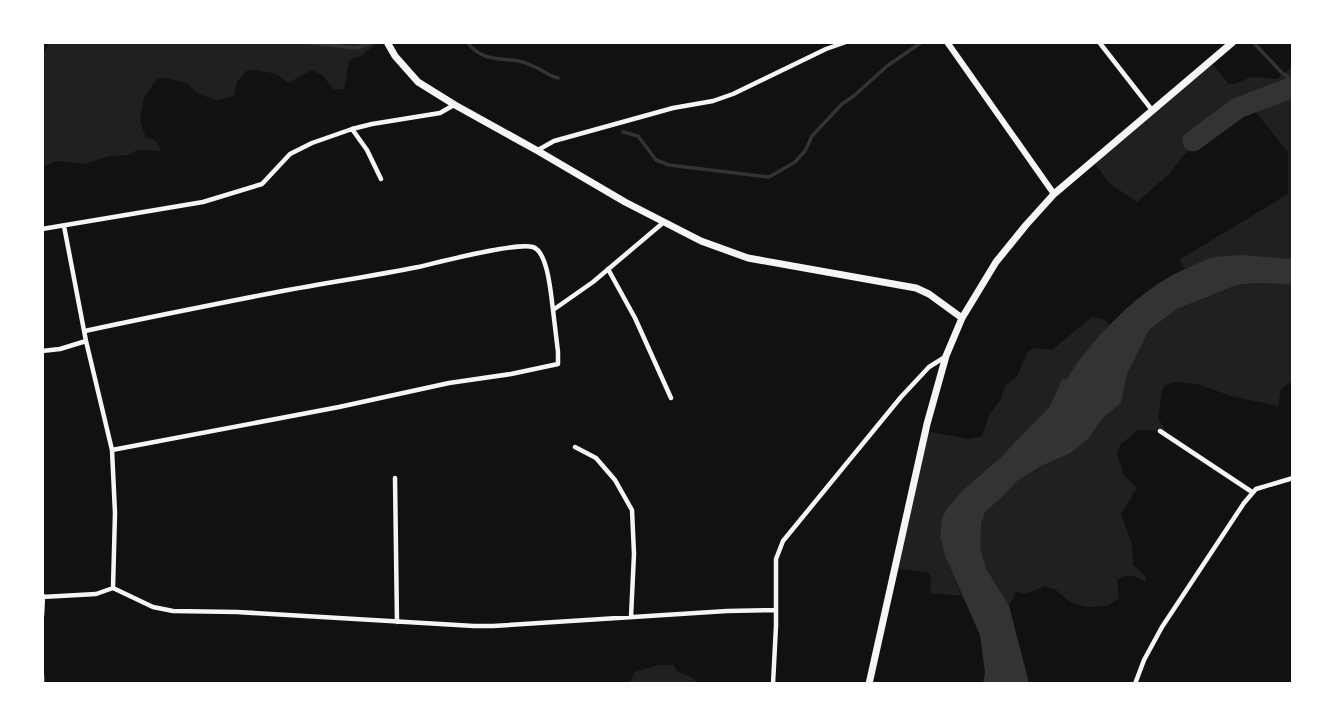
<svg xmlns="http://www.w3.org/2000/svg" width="1335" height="726" viewBox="0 0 1335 726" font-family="'Roboto Serif',serif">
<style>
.green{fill:#202020}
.water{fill:#333}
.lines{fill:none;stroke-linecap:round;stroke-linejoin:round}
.stream{stroke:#333;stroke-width:3.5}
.river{stroke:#333;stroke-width:21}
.minor{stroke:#f5f5f5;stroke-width:4.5}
.tertiary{stroke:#f5f5f5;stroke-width:6}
.secondary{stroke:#f5f5f5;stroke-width:7}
</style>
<rect width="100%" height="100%" fill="#111"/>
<path class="green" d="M49,42H378L361,56L354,58L349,61L344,89H333L323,76L312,70L288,83L277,74L256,70L246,71L237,82L234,96L217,100L204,96L196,92L187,83L165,78L157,79L144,97L140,119L143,131L146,137L156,141L161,151L137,150L128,155L110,156L85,164L56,161L42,168L44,129L42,124V58Z
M1210,61L1229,84H1235L1251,77L1277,79L1293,66V259L1243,255L1185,269L1179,260L1288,194V152L1254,110L1244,111L1208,133L1184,155L1169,174L1137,202L1109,183L1092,160Z
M1257,283L1287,284L1293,283V383H1289L1281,389L1278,406L1231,396L1197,384L1175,382L1165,385L1162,391L1158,418L1166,431L1138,430L1120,445L1117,454L1124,475L1137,488L1121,514L1132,545L1133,565L1146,576V582C1134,576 1129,572 1117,580L1119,598L1108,606L1085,607L1070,602L1056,590L1045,586L1025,594L1016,592L1009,606L984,564L978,546L981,524L987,506L1007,487L1041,466L1071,453L1089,438L1102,419L1121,403L1127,374L1149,330L1177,309L1237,285Z
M1092,317L1105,320L1109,325L1071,372L1050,406L1000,458L964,489L947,508L942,518L940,536L945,556L962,596L930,593L931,577L929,573L894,568L926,431L969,439L982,436L990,413L1000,401L1005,386L1017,377L1027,353L1034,348L1052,350Z
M659,665H674L677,672L690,676L699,684H629L635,672Z"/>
<path class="water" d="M1243,255L1293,259V283L1287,284L1257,283L1237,285L1177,309L1149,330L1127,374L1121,403L1102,419L1089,438L1071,453L1041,466L1017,481L1004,495L985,512L981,524L980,548L986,568L1009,606L1028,679V684H983L985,672L980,635L945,556L940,536L942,518L947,508L964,489L1000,458L1050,406L1062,379L1066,380C1092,338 1143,285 1190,267C1196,265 1203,260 1210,258C1220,256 1232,256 1243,255Z"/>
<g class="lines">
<path class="stream" d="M304,42L356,48L373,42
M467,42C487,68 509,53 533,66C543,70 547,75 558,78
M1253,42L1282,73L1293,80
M623,132L638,136L656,160L669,165L769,177L795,162L805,151L812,136L842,104L855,95L887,66L922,42"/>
<path class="river" d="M1193,141L1238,108L1293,87"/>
<path class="minor" d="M1099,42L1152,110
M352,129L367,150L381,179
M538,150L554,141L673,108L713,101L733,94L826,49L846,42
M64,226L86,341L112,450L115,513L113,588
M42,229L203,202L262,184L290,154L312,143L352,129L372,124L440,113L454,105
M608,269L635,318L671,398
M85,331C145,318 206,306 267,294C317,284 368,277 418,267C440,262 515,242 533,247C548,252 551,295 553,310
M42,351L60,349L86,341
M1160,431L1252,492
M575,447L596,458L615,480L632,510L634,554L631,617
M112,450L339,407L449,383L511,374L558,364V352L553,310L593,282L664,222
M395,478L397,622
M113,588L153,607L173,611L237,612L474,626H493L727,611L776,610
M42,597L96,594L113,588
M42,616L43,596
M42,676V684
M773,684L776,626V559L783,541L901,397L929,367L945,357
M1135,684L1144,660L1162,627L1244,503L1256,489L1293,478"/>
<path class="tertiary" d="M947,42L1054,194"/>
<path class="secondary" d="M387,42L395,56L418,82L455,105L538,151L625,202L701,241L748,258L916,288L929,294L962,318
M869,684L927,424L946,356L962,318L996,262L1026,225L1054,194L1233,42"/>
</g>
<rect width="1335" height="726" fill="none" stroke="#ffffff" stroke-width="88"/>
</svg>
